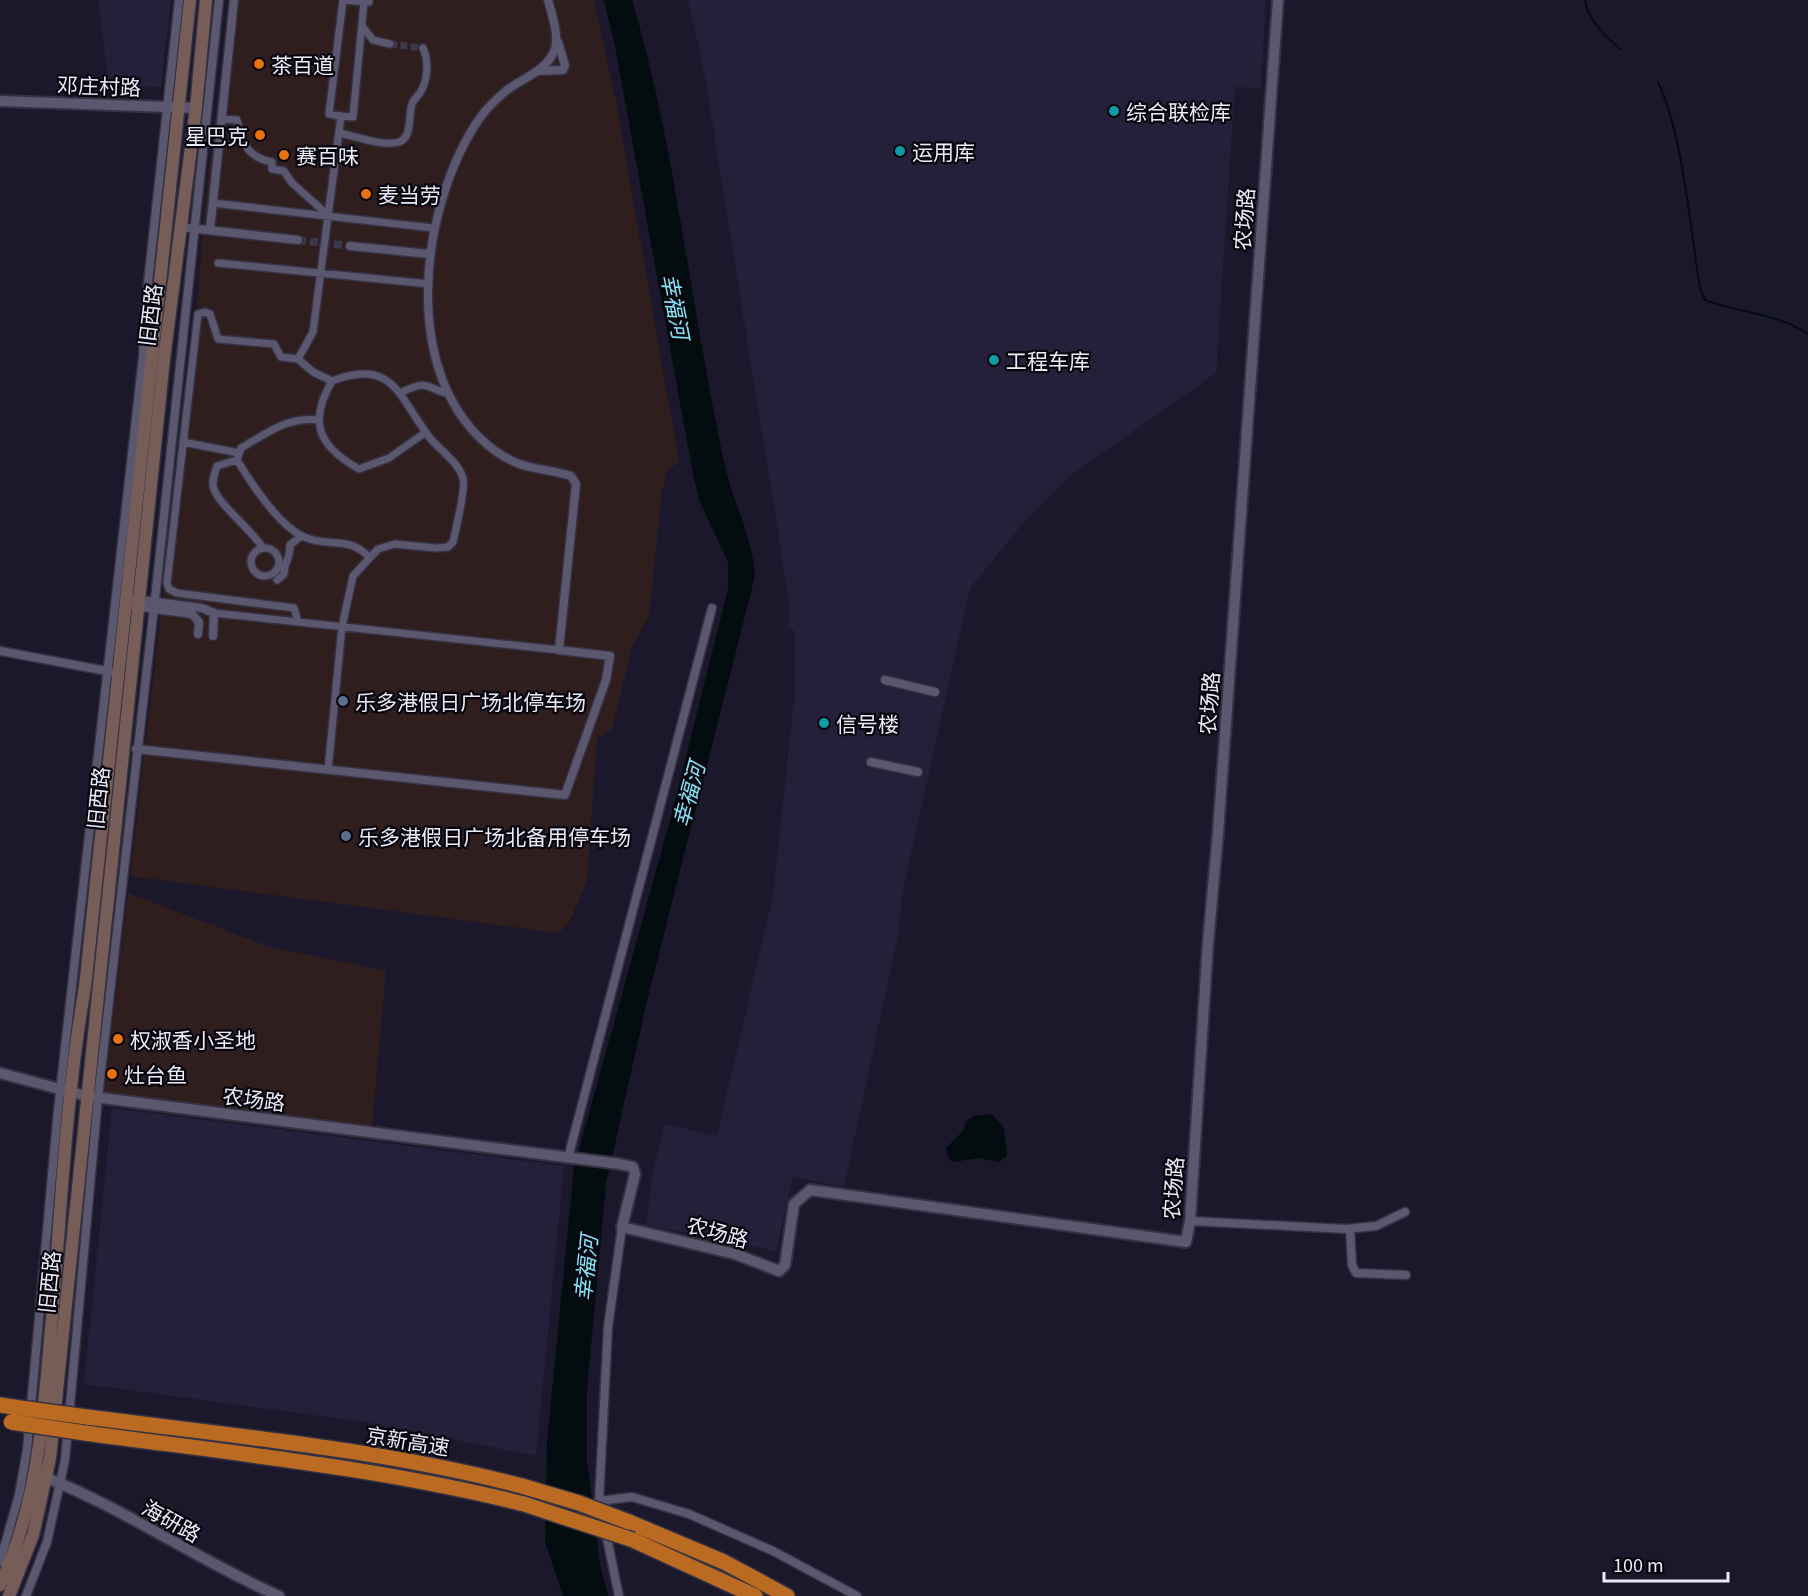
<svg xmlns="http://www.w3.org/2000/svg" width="1808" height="1596" viewBox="0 0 1808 1596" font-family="Georgia,'Noto Sans SC',serif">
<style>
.commercial{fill:#301d1e}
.built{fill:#24203a}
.water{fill:#030c0e}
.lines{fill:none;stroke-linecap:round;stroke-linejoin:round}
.stream{stroke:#030c0e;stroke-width:2}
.pedestrian-tunnel{stroke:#3a384b;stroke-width:7;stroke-dasharray:7 3.5;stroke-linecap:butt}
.minor-tunnel{stroke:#3a384b;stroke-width:8;stroke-dasharray:8 4;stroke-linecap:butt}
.pedestrian-casing{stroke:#343242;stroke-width:10}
.minor-casing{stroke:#343242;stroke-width:11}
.tertiary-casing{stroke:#343242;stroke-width:14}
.secondary-casing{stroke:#343242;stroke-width:15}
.motorway-casing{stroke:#343242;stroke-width:18}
.pedestrian{stroke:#5a576f;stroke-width:7}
.minor{stroke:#5a576f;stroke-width:8}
.tertiary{stroke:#5a576f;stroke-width:10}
.secondary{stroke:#775d58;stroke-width:12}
.motorway{stroke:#ba6a21;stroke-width:15}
.motorway-bridge-casing{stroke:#343242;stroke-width:18;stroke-linecap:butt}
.motorway-bridge{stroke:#ba6a21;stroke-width:15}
.food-dot{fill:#e8710a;stroke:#06050d;stroke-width:2}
.culture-dot{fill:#0f9aa8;stroke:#06050d;stroke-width:2}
.service-dot{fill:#5c6f8a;stroke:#06050d;stroke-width:2}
.labels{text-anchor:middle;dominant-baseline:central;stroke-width:4.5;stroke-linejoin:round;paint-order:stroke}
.poi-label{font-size:21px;fill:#ebeaf8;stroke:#06050d;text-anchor:start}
.street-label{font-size:21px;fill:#ebeaf8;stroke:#06050d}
.water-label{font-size:22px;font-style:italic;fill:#83e4f8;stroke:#06050d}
</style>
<rect width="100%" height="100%" fill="#1b182c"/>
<path class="commercial" d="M229,0H594L616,102L679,462L668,470L662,490L649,616L632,647L612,729L597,738L587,881L570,921L559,933L130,876L198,297L204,214Z
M128,893L267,946L386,971L372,1127L104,1093Z"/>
<path class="built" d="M98,0H171L161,87L109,88Z
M688,0H1266L1261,88L1235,87L1216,373L1068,477L1024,522L970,588L904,885L898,935L844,1187L793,1177L776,1251L646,1225L652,1177L665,1124L717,1136L773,895L794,701V630L787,628L790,619L789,601L704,71Z
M112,1108L564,1166L536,1456L365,1422L84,1384Z"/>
<path class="water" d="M604,0H632C674,141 688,288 718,432C721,449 725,468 730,485C740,516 753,543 755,576L647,1001L606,1184L587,1389V1461L600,1565L608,1596H563L545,1542L547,1441L574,1168L672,813L728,589V562L699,500L693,474L615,46Z
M992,1114L1004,1128L1007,1156L999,1162L979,1158L953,1162L947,1156L946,1148L964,1130L965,1122L973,1116Z"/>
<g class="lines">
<path class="stream" d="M1585,0C1588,21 1605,35 1620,49
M1658,82C1683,135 1690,228 1700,288L1705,300C1739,313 1777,313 1808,334"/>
<path class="pedestrian-tunnel" d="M390,44L423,48"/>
<path class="minor-tunnel" d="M298,240L350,246"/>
<g class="pedestrian-casing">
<path id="pedestrian" d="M362,26L373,40L390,44
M341,116L353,117L364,2
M222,119L237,120C243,144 247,157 272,162V169L284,171L292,183L328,215
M339,133C356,136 383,147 399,142C413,137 408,114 412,104C414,99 418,96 420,93C428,80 429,61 423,48
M213,203L433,228
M218,263L429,284
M332,381C308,422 318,446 359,469L389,458L426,432
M400,393C429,379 423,387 449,394
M319,420C288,416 267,433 241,448L237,460C251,483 279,526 304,537C329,548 348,535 369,557
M183,442L239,453
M237,460L217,466C215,473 211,481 214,489C219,505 252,530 263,548
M251 562a14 14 0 1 1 28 0a14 14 0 1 1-28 0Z
M277,580L284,574C284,563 291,556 290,545L301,536
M214,613L559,650
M298,622L294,608L177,593L169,589L167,583L198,314L205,312L210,314L218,339L274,344L281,357L298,359
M328,770L342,627L353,576L378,549L395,544L436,548L448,547L453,542C456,528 466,489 463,478C458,462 440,450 430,438C399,399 395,357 332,381L313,372L298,359L313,332L341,116L329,114L343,0L369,2V0"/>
</g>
<g class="minor-casing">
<path id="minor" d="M537,71L563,70L565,65L558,42
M180,227L298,240
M210,230L234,0
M350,246L429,254
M134,599L202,608L214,613L213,636
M133,606L192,614L199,622L198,634
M0,651L112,672
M885,680L935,692
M136,749L565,795L606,680L610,656L559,650L576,484L571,476C540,466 524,472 494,450C398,378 419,208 479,119C487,108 496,99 507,90C523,78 548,70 555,49C559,34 552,15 548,0
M871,762L918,772
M568,1158L712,608
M1190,1221L1346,1229L1376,1226L1405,1212
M1350,1229L1352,1265L1356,1273L1406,1275
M599,1501L632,1497L689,1514L773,1551L857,1596
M601,1513L599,1501L608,1327L622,1227
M605,1529L619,1596
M0,1562L19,1495L27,1450L58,1110L143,357L145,310L179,0
M26,1596L47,1542L65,1460L98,1098L157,581L219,0"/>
</g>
<g class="tertiary-casing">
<path id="tertiary" d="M0,101L196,108
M0,1073L86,1096L620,1164L633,1167L635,1174L622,1227L735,1254L779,1271L785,1265L794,1204L810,1190L1186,1242L1190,1221L1208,943L1218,833L1278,0
M47,1478C127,1510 199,1561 279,1596"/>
</g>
<g class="secondary-casing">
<path id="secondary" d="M0,1585C39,1502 44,1409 52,1318C61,1208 66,1096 85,987L190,0
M9,1596L33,1535L50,1458L164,359L196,108L206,0"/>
</g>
<g class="motorway-casing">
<path id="motorway" d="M0,1405L13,1407
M87,1417C233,1436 380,1449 522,1486
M85,1433C232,1453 380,1468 524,1504
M629,1522L724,1562L787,1596
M633,1540L755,1596"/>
</g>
<use href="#pedestrian" class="pedestrian"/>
<use href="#minor" class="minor"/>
<use href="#tertiary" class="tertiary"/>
<use href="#secondary" class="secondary"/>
<use href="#motorway" class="motorway"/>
<g class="motorway-bridge-casing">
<path id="motorway-bridge" d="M13,1407L87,1417
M11,1422L85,1433
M522,1486L579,1503L629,1522
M524,1504L633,1540"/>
</g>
<use href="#motorway-bridge" class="motorway-bridge"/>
</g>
<g class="food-dot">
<circle cx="259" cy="64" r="6"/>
<circle cx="260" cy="135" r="6"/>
<circle cx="284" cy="155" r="6"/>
<circle cx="366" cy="194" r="6"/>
<circle cx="118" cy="1039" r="6"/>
<circle cx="112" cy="1074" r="6"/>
</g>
<g class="culture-dot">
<circle cx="1114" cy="111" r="6"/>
<circle cx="900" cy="151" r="6"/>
<circle cx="994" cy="360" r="6"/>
<circle cx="824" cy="723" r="6"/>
</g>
<g class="service-dot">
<circle cx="343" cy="701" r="6"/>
<circle cx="346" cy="836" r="6"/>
</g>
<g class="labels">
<g class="poi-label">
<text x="271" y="64">茶百道</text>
<text x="1126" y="111">综合联检库</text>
<text x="248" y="135" text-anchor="end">星巴克</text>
<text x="912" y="151">运用库</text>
<text x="296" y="155">赛百味</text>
<text x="378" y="194">麦当劳</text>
<text x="1006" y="360">工程车库</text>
<text x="355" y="701">乐多港假日广场北停车场</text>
<text x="836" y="723">信号楼</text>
<text x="358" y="836">乐多港假日广场北备用停车场</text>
<text x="130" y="1039">权淑香小圣地</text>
<text x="124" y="1074">灶台鱼</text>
</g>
<g class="street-label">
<text transform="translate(99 85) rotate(2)">邓庄村路</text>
<text transform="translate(1243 219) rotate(-86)">农场路</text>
<text transform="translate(149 315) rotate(-83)">旧西路</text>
<text transform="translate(1208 703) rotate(-86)">农场路</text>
<text transform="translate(97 798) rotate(-84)">旧西路</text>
<text transform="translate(254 1098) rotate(7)">农场路</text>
<text transform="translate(1172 1188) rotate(-86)">农场路</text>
<text transform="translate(718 1231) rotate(15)">农场路</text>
<text transform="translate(48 1282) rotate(-84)">旧西路</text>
<text transform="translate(408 1440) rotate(9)">京新高速</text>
<text transform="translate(172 1520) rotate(29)">海研路</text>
</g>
<g class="water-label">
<text transform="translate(677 306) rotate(79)">幸福河</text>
<text transform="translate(687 794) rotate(-75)">幸福河</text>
<text transform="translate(584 1268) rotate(-84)">幸福河</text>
</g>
</g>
<path d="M1604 1572v9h124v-9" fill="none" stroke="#ebeaf8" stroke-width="3"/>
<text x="1613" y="1572" font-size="18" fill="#ebeaf8" stroke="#06050d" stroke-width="4.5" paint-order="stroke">100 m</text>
</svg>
